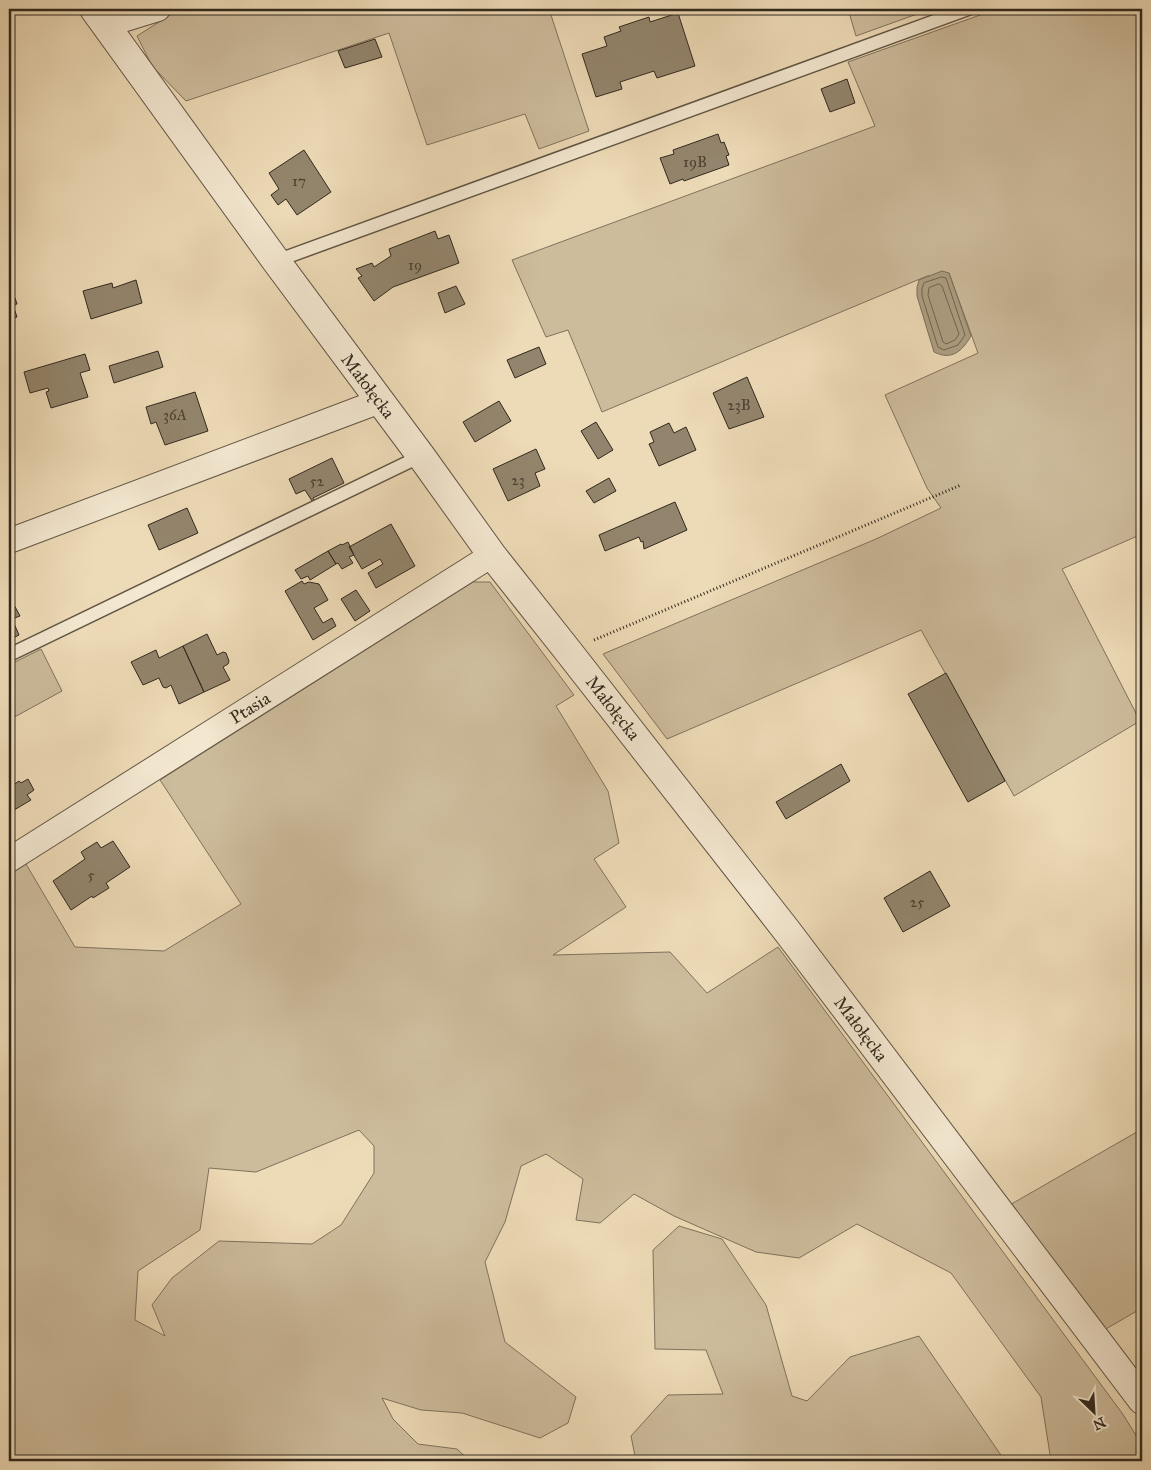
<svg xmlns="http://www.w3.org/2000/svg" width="1151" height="1470" viewBox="0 0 1151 1470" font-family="'IM FELL Great Primer',serif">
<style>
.green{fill:#cdbc9c;stroke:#7f725d;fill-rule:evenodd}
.water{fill:#ad9e82;stroke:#7b6f5a}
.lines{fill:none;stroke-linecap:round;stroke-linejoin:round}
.shore{stroke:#6f6450;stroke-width:1}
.building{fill:#93856d;stroke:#31291e}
.service-casing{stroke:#605544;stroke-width:15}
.minor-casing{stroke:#605544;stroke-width:26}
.tertiary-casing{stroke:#605544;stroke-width:30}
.path{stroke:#31291e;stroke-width:3;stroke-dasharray:1 2.5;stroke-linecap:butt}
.service{stroke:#f3e7d0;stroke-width:12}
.minor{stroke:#f3e7d0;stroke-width:24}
.tertiary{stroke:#f3e7d0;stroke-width:28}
.labels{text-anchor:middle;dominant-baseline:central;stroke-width:4;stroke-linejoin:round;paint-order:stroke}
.number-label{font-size:15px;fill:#4a4032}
.street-label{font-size:18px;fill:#31291e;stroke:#f3e7d0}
</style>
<rect width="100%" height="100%" fill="#eddab6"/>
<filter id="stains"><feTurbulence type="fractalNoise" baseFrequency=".004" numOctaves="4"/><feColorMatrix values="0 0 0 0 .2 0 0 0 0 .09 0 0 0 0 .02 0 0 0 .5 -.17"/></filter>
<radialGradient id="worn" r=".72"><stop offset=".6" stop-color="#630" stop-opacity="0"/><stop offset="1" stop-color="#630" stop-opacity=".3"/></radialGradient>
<path class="green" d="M186,9H549L589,131L539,149L525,114L427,145L389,33L186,101L152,66L137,36L173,13Z
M848,9H931L856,36Z
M997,9H1142V534L1062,569L1140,721L1014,796L921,630L667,739L603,654L876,539L941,508L927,488L885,395L978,353L949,273L927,276L602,412L568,330L546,337L512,260L875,126L848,62Z
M473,582H490L574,695L556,706L608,791L619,843L594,859L626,907L553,955L670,952L707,993L778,947L1122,1413L1142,1445V1461H1051L1041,1397L951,1273L857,1224L799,1258L756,1252L674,1216L634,1194L600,1223L576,1220L583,1179L546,1154L521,1166L505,1222L485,1262L505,1342L576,1397L568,1423L540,1438L462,1413L421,1410L382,1398L393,1419L418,1444L457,1449L470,1461H9V875L26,864L75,947L164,951L241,904L160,780ZM359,1130L374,1146V1173L341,1225L312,1244L219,1241L172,1278L152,1305L165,1336L135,1320L138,1271L200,1230L209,1168L256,1172Z
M41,649L62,691L9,720V665Z
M1142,1129V1308L1104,1330L1008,1206Z
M679,1226L722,1239L766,1305L792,1396L807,1401L850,1357L919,1336L1005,1461H636L631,1436L668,1395L723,1394L706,1350L655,1349L653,1250Z"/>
<path class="water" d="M942,271L949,273L971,336C962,351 952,361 934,352L917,296V287L919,280Z"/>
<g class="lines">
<path class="shore" d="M942,277L946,278L965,335L958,345L944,350L938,347L922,296V288L924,283Z
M939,284L942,286L959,334L955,340L946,344L943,342L928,295L929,288Z"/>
</g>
<path class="building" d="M678,13L695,66L657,78L654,71L620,82L622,89L596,97L582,54L607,46L604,37L621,31L619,27L649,17L650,22Z
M375,39L382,57L345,68L338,51Z
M847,79L855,103L830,112L821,89Z
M718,134L721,143L724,142L729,155L726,156L729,165L684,181L683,179L670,184L660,158L674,154L673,150Z
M304,150L331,192L297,215L286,199L278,205L271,195L279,189L269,173Z
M435,231L438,239L449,235L459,263L393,287L374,301L358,278L362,276L356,269L372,263L374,267L391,256L389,249Z
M136,280L142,303L91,319L83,291L112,283L113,288Z
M456,286L465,304L445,313L438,293Z
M15,298L17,304L13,305L17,317L9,320V300Z
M539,347L546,364L515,378L507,360Z
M158,351L163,367L114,383L109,366Z
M85,354L90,370L80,373L88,397L51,408L46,392L49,391L48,388L30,393L24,372Z
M747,377L764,417L729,429L713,393Z
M195,392L208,431L165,445L156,422L151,424L146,407Z
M499,401L511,421L475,442L463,422Z
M596,422L613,450L598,459L581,431Z
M669,423L674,433L686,427L696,450L659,466L649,444L654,442L650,432Z
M536,449L545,469L535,473L540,486L508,501L493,469Z
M332,458L344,483L313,498L314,500L312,501L305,490L296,494L289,479Z
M609,478L616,491L594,503L586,491Z
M675,502L687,530L644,549L643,541L641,542L639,537L605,551L599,535Z
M187,508L198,533L159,550L148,525Z
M391,524L415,566L376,588L368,573L383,564L380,559L362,569L349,547Z
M348,542L354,555L349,557L353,563L342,569L338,563L336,564L328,551L341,544L342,545Z
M328,551L336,564L310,580L308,576L301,579L295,570Z
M302,581L304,584L309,582L319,584L328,600L314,608L323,623L332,618L336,626L313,640L285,591Z
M356,590L370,611L355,621L341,599Z
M13,603L20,616L12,619L19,635L9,640V605Z
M207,634L217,655L223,652L226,653L229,661L228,664L223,667L230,680L204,692L183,646Z
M183,646L204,692L179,704L171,685L166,688L163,687L159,678L143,685L131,662L156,650L159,658Z
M946,673L1005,781L968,802L908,694Z
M841,764L850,781L786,819L776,802Z
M28,779L34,790L27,795L31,800L9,813V788L19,781L21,783Z
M113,841L130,867L106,883L109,888L93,898L92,896L71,910L53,881L85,859L81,852L97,842L101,848Z
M930,871L950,906L903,932L884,898Z"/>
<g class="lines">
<g class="service-casing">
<path id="service" d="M276,261L968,9
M9,655L421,456"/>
</g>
<g class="minor-casing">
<path id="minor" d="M106,25L158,9
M9,541L380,401
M9,860L492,555"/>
</g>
<g class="tertiary-casing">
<path id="tertiary" d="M94,9L276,261L421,456L492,555L568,651L787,931L1142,1400"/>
</g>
<path class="path" d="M594,640L961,485"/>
<use href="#service" class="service"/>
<use href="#minor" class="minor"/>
<use href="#tertiary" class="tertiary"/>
</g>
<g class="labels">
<g class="number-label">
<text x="695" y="162">19B</text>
<text x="299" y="181">17</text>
<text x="415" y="265">19</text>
<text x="739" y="405">23B</text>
<text x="175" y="415">36A</text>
<text x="518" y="480">23</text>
<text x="317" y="481">52</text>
<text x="91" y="875">5</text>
<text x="917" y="902">25</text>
</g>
<g class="street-label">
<text transform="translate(368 386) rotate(53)">Małołęcka</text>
<text transform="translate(250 708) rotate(-32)">Ptasia</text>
<text transform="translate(613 708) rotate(52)">Małołęcka</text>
<text transform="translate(861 1029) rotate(53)">Małołęcka</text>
</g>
</g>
<rect width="1151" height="1470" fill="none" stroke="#eddab6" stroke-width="30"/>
<rect x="10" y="10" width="1131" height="1450" fill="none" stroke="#31291e" stroke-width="2.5"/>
<rect x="15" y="15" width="1121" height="1440" fill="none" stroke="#31291e"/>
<g transform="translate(1094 1412) rotate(155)" stroke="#f3e7d0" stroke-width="4" paint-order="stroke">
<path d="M0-4L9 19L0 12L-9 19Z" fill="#31291e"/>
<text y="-8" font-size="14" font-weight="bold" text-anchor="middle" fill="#31291e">N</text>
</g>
<rect width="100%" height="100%" filter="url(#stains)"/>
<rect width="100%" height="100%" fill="url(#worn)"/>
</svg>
